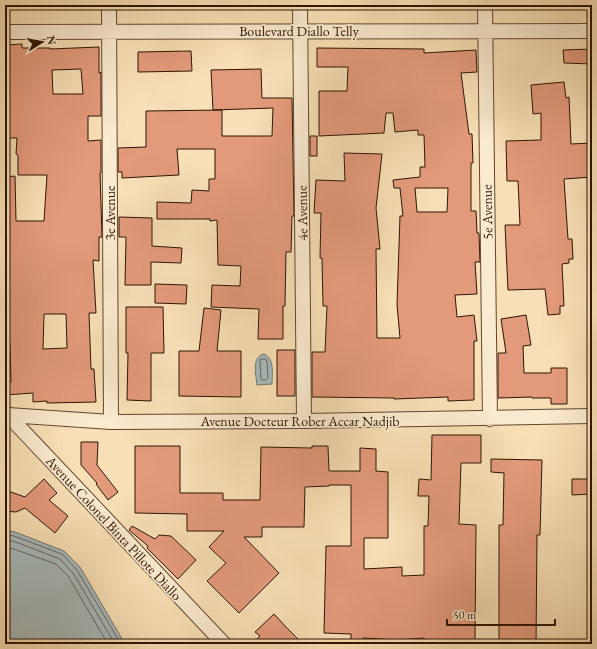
<svg xmlns="http://www.w3.org/2000/svg" width="597" height="649" viewBox="0 0 597 649" font-family="'EB Garamond',serif">
<style>
.water{fill:#a5b9ba;stroke:#757771}
.lines{fill:none;stroke-linecap:round;stroke-linejoin:round}
.shore{stroke:#69665f;stroke-width:1}
.building{fill:#e39a7b;stroke:#2d1404;fill-rule:evenodd}
.minor-casing{stroke:#604730;stroke-width:16}
.minor{stroke:#faeacf;stroke-width:14}
.labels{text-anchor:middle;dominant-baseline:central;stroke-width:3.5;stroke-linejoin:round;paint-order:stroke}
.street-label{font-size:14px;fill:#2d1404;stroke:#faeacf}
</style>
<rect width="100%" height="100%" fill="#f8dfb5"/>
<filter id="stains"><feTurbulence type="fractalNoise" baseFrequency=".005" numOctaves="4"/><feColorMatrix values="0 0 0 0 .2 0 0 0 0 .09 0 0 0 0 .02 0 0 0 .5 -.17"/></filter>
<radialGradient id="worn" r=".72"><stop offset=".6" stop-color="#630" stop-opacity="0"/><stop offset="1" stop-color="#630" stop-opacity=".3"/></radialGradient>
<path class="water" d="M264,354C275,359 272,374 272,384L257,385C256,375 251,357 264,354Z
M5,530L15,532L64,551L80,567L125,644H5Z"/>
<g class="lines">
<path class="shore" d="M263,359H266L267,362L268,378L266,380H263L261,379L260,360Z
M5,534L14,536L62,554L77,570L121,644
M5,540L13,541L60,559L73,573L115,644
M5,546L56,564L68,576L108,644"/>
</g>
<path class="building" d="M22,44V48H50V49L99,47V73L101,72V116H88V141L101,140V173H100L102,237H99V261L93,260L96,313H89L91,369H94L96,402L47,403V401L33,402V393L5,395V382H11L10,345H5V177L15,176L16,221H44L47,175H18V155L16,154L17,138H5V45ZM81,69L83,94H53L52,70ZM44,314H66L67,348L43,349Z
M317,48L424,49V53L476,50L477,72L461,73L469,134H472L473,163H471V211H476L477,233H479L480,262H475L477,294L455,295L457,317L474,315L477,341H474V400L448,401V397L394,399V398L312,397V352H325L327,306H323L322,258H320L321,213H314L316,180L345,181L344,153L382,154L376,208L380,249H376L377,338H400L397,305L400,216H403L400,188H394L393,180L420,177V167H425L424,135H418V130L395,132L393,113H386L384,133L319,136V91H347L348,67H317ZM415,188H448L447,212H417Z
M592,49V64L564,63L563,50Z
M191,51L192,71L138,72V52Z
M261,69L262,98H292L294,216H292L291,252H286L285,306H283V339H258L259,309L211,307L212,285L240,286L241,266L218,265L217,220L210,221V219H157V202L191,203L192,190L209,191V179H215V149H177L179,175L122,178V172H118V148L146,147V111L222,110V136H272L273,108L213,110L211,70Z
M564,82L566,98L569,97L571,144L592,143V177L564,179L568,239H572L573,259H569V263L562,264L564,306H560V314L548,315L545,289L508,290L505,225H520L518,181H507L506,141L541,140V113L533,114L531,85Z
M310,136H317V156H310Z
M119,217L152,218V246L182,248L181,263L151,262V285H125L126,237H119Z
M155,284L187,285L186,304L155,303Z
M126,307H163L164,353H151V401L127,400L128,353H126Z
M204,308L221,310L217,351H241V397L179,396V351H199Z
M526,315L531,345L523,346L524,373H551V368H567V404H551V398H532V397L498,398V353H506L501,319Z
M277,350H295V396H277Z
M432,435H481V463H461L459,524L476,525L475,644H424V638L399,640L363,638L362,644H351V634L324,633L326,546H351V485H329V486L305,487L304,527H262V537H244L279,573L239,613L207,581L226,563L209,547L224,531H187V514L135,513V446H180V493H223V500H260L261,447L312,448V446H328L329,471H360V448L376,449V471L388,472V538H364V569L402,567V576L424,575V526H428L429,496H418L419,479L431,480Z
M81,442H98L97,465L118,492L108,500L96,484L97,483L81,465Z
M491,459L542,460L540,535H537L536,644H499V525H503L504,473L491,472Z
M44,479L57,493L49,500L68,516L55,533L25,508L16,512L5,511V490L25,497Z
M572,479H592V494L572,495Z
M132,526L155,539L159,535L171,536L196,560L178,579L147,548L148,546L129,530Z
M274,614L286,627L303,644H252L260,636L255,632Z"/>
<g class="lines">
<g class="minor-casing">
<path id="minor" d="M109,5L111,422
M300,5L304,421
M485,5L490,419
M5,32L592,31
M5,412L224,644
M8,415L111,422L304,421L592,416"/>
</g>
<use href="#minor" class="minor"/>
</g>
<g class="labels">
<g class="street-label">
<text x="299" y="31">Boulevard Diallo Telly</text>
<text transform="translate(487 212) rotate(-91)">5e Avenue</text>
<text transform="translate(110 213) rotate(-90)">3e Avenue</text>
<text transform="translate(302 213) rotate(-91)">4e Avenue</text>
<text x="300" y="421">Avenue Docteur Rober Accar Nadjib</text>
<text transform="translate(114 528) rotate(47)">Avenue Colonel Binta Pillote Diallo</text>
</g>
</g>
<rect width="597" height="649" fill="none" stroke="#f8dfb5" stroke-width="20"/>
<rect x="6" y="6" width="585" height="637" fill="none" stroke="#2d1404" stroke-width="2"/>
<rect x="10" y="10" width="577" height="629" fill="none" stroke="#2d1404"/>
<g transform="translate(42 42) rotate(79)" stroke="#faeacf" stroke-width="3" paint-order="stroke">
<path d="M0-3L7 15L0 10L-7 15Z" fill="#2d1404"/>
<text y="-6" font-size="11" font-weight="bold" text-anchor="middle" fill="#2d1404">N</text>
</g>
<path d="M447 619v6h108v-6" fill="none" stroke="#2d1404" stroke-width="2"/>
<text x="453" y="619" font-size="12" fill="#2d1404" stroke="#faeacf" stroke-width="3" paint-order="stroke">50 m</text>
<rect width="100%" height="100%" filter="url(#stains)"/>
<rect width="100%" height="100%" fill="url(#worn)"/>
</svg>
